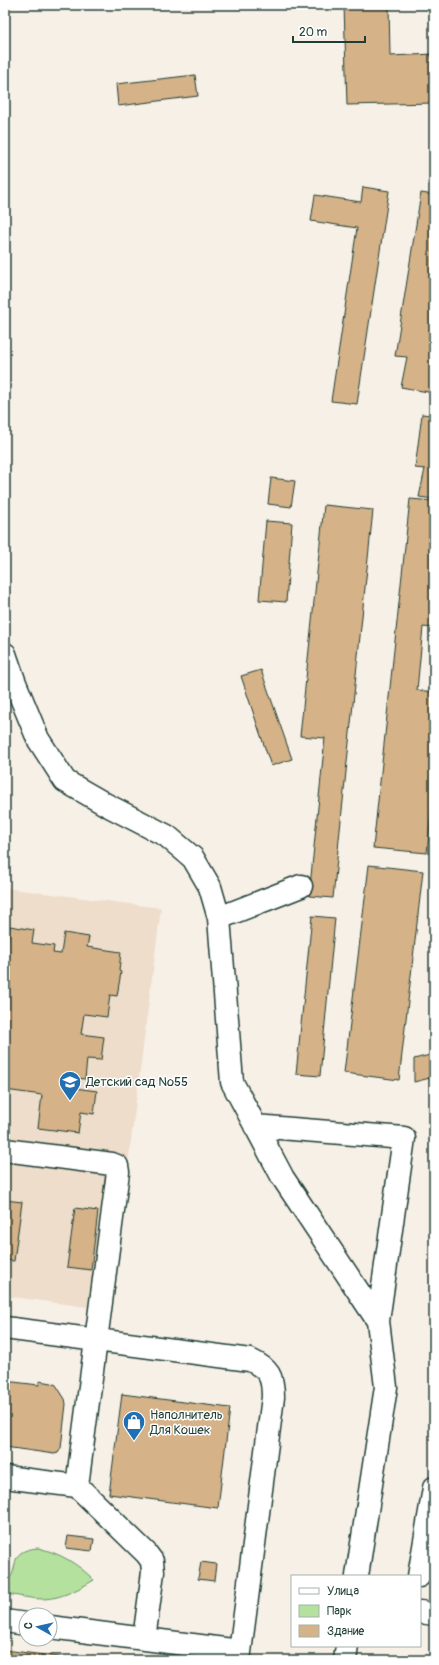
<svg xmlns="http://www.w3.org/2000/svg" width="439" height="1665" viewBox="0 0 439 1665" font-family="Pangolin,sans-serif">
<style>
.built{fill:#edddca}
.green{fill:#b5e19e;stroke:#6a8f69}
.building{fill:#d5b287;stroke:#1f3d34}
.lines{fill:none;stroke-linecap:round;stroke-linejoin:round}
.minor-casing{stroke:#1f3d34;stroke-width:25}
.minor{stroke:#fff;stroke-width:22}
.labels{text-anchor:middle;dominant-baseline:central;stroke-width:3;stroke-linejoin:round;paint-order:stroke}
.poi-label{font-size:13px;fill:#1f3d34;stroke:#fff;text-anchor:start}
</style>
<rect width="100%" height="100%" fill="#f7f0e7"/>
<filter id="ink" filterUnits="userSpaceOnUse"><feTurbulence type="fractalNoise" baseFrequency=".025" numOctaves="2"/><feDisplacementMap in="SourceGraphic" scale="8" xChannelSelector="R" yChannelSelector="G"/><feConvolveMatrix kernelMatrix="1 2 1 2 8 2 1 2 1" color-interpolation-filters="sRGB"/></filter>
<g filter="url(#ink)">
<path class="built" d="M5,888L161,908L109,1310L5,1296Z"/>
<path class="green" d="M38,1548C60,1553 78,1564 94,1580C79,1589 61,1599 42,1599C30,1599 17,1595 5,1594V1583C23,1569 4,1551 38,1548Z"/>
<path class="building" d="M344,5H389L390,56L434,54V103L347,105Z
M195,75L198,96L118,106L116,84Z
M363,187L389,191L357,404L331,401L357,228L311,221L315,195L361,202Z
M421,193L434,195V499L419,497L425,469L415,468L422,414L431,415L433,393L401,387L407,357L395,356Z
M271,478L295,481L291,507L268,504Z
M410,499L434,501V628L423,627L417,690L434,692V785L427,853L373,848Z
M324,505L373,510L333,898L309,896L325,738L300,736Z
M266,521L292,523L286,602L259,600Z
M261,670L292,759L271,766L241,676Z
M369,865L423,871L399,1080L344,1073Z
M312,916L335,918L320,1076L296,1074Z
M10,926L34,930L32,943L54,946L53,953L61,954L64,933L89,937L87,947L121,952L119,971L121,972L117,996L110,995L107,1017L84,1014L81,1034L104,1037L101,1060L87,1059L85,1079L76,1078L75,1088L97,1091L94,1114L81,1112L78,1133L38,1128L42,1095L5,1090V947H7Z
M434,1054V1077L414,1082V1059Z
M5,1200L22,1202L14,1261L5,1260Z
M75,1208L98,1211L91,1270L67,1267Z
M5,1381L39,1385V1381L52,1383L56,1385L65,1399L66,1404L61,1448L58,1453L54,1454L5,1447Z
M122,1394L230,1408L218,1508L109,1494Z
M68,1536L94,1539L92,1551L66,1548Z
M201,1562L216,1564L214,1581L198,1579Z
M5,1650L44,1655L82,1660H5Z"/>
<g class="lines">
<g class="minor-casing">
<path id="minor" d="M5,654L15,683L38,739L65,781L105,804L167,836L193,858L210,887L219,918L232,1082L283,1178L378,1321L386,1387L357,1576
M219,918L301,886
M255,1126L404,1138L378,1321
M5,1150L112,1164L117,1166L118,1172L77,1486L5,1477
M5,1328L250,1360C269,1369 273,1376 273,1397L239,1660
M77,1486L146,1553L152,1561L153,1572L144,1639
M419,1576L434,1488
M420,1612L434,1614
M5,1621L26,1624
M50,1627L240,1651
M345,1660L347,1646"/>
</g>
<use href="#minor" class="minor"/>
</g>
</g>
<defs>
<g id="school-pin" transform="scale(1.15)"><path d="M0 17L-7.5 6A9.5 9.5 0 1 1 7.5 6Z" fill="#1f6fb2" stroke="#fff"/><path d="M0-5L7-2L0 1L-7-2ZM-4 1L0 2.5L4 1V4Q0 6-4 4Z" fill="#fff"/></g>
<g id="shop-pin" transform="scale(1.15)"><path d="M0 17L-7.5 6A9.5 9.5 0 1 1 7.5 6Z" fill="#1f6fb2" stroke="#fff"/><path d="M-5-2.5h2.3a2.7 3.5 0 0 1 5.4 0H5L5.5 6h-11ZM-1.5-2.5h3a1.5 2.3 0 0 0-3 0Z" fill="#fff"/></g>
</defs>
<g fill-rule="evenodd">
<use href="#school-pin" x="70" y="1082"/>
<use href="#shop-pin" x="134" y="1422"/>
</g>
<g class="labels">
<g class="poi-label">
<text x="86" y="1082">Детский сад №55</text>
<text x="150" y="1415">Наполнитель<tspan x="150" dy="15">Для Кошек</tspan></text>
</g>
</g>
<rect width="439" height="1665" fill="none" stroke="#fff" stroke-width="20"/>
<rect x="10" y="10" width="419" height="1645" fill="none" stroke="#1f3d34" stroke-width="1.5" filter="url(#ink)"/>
<rect x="291" y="1575" width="130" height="72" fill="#ffffff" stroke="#a5b1ae"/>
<rect x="299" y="1588" width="20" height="6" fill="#ffffff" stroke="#a5b1ae"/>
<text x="327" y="1595" font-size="12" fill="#1f3d34">Улица</text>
<rect x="299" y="1605" width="20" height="12" fill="#b5e19e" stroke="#a5b1ae"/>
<text x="327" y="1615" font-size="12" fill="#1f3d34">Парк</text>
<rect x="299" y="1625" width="20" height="12" fill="#d5b287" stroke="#a5b1ae"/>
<text x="327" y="1635" font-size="12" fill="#1f3d34">Здание</text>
<g transform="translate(38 1627) rotate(278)"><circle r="19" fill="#ffffff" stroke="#a5b1ae"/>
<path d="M0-3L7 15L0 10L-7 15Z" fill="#1f6fb2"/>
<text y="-6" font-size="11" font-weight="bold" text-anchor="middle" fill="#1f3d34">С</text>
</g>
<path d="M293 36v6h72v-6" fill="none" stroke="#1f3d34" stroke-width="2"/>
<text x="299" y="36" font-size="12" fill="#1f3d34" stroke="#ffffff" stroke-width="3" paint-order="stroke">20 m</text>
</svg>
